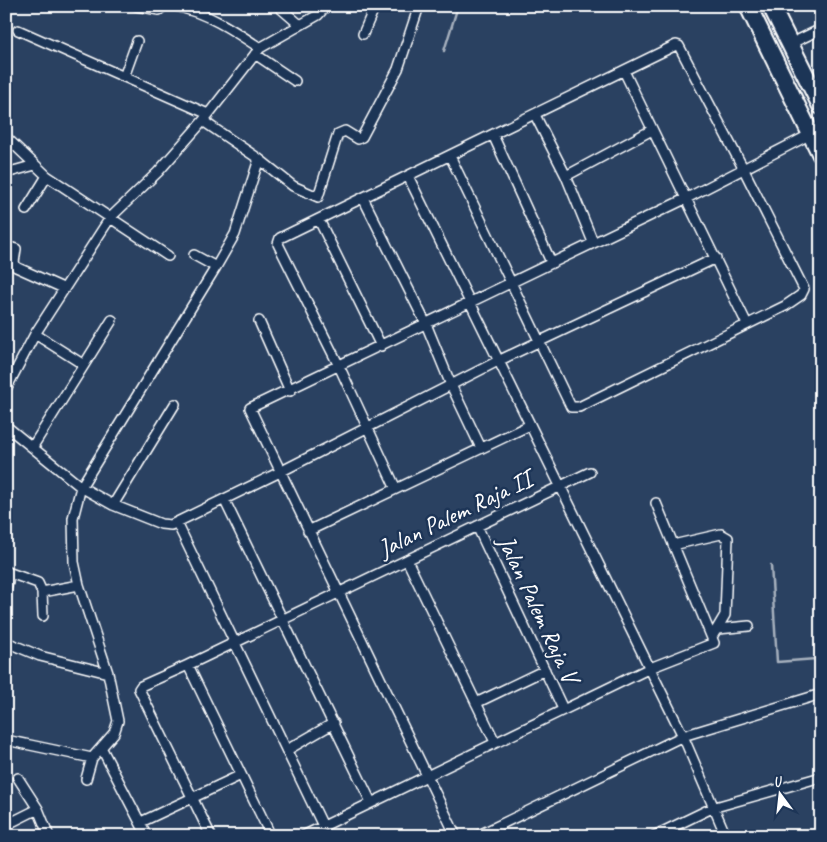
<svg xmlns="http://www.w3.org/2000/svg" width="827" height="842" viewBox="0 0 827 842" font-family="Caveat,sans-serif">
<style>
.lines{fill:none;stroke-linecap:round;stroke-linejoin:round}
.stream{stroke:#a7b1be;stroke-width:2.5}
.street-casing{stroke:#fff;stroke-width:12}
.highway-casing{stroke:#fff;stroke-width:20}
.street{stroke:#1d3557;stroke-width:9}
.highway{stroke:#1d3557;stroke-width:16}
.labels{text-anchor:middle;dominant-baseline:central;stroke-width:5;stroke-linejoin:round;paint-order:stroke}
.street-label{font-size:25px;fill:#fff;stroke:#1d3557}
</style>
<rect width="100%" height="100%" fill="#2a4161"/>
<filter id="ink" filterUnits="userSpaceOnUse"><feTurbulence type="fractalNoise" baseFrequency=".02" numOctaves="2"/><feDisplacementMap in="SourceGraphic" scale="10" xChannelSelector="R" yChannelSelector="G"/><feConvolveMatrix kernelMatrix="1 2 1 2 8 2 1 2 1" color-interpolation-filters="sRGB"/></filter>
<g filter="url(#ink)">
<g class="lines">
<path class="stream" d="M444,51L458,6
M771,565L777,662L816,659L821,661"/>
<g class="street-casing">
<path id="street" d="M137,6L159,10L164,6
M175,6C208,13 233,30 260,48
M278,6L300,25
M18,30L208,114
M363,34L375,6
M790,44L821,29
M255,54L295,81
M624,71L747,324
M124,77L137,41
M535,115L566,176L593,242
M203,121L259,159L293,186L318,197L338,134L345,131L358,139L362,137L398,69L419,6
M493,135L551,262
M6,137L47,176L168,256
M6,173L35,165
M408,176L683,736L726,836
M566,176L652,130
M363,198L426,324L451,385L481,448
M26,210L47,176
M319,220L381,346
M6,246L16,249L14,262L16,267L63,288
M216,267L235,234L259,159
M259,321L290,391
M84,365L112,320
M6,389L35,334L110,218L158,172L203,121L260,48L318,15L326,6
M6,426L81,487L113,505L161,524L171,525L280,472L498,361L716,258
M33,446L84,365L35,334
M396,489L339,366L278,244L280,238L676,45L679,46L743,168L804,289L801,295L785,306L579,407H571L450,156
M224,499L371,802
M113,505L175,404
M177,523L323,826
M477,526L563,709
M308,531L530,425
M673,545L721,534L728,538L725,615L712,637
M407,560L495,742
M10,573L38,583L42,592L43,616
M6,590L10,573L6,571
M42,592L79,585
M718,629L749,626
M6,642L40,656L108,673
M188,665L271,836
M476,703L545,670
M6,740L92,758
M102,749L147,836
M287,750L334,723
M18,778L38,809L49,836
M86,779L92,758L114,733L118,721L108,673L79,585L74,562L73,518L81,487L216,267L194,255
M141,822L241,775
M6,825L38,809
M211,836L139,689L141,686L188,665L590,472
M303,836L650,668L714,643L656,503
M456,836L250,408L685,199L811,134
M477,836L683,736L821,694
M654,836L712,808L821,777"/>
</g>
<g class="highway-casing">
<path id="highway" d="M748,6L821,155
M771,6L821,106"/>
</g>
<use href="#street" class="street"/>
<use href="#highway" class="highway"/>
</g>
</g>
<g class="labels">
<g class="street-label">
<text transform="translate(455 514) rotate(-26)">Jalan Palem Raja II</text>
<text transform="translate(538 609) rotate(65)">Jalan Palem Raja V</text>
</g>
</g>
<rect width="827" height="842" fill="none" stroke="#1d3557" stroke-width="25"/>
<rect x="12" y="12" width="802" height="817" fill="none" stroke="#fff" stroke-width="2" filter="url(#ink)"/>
<g transform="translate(780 794) rotate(345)" stroke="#1d3557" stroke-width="4" paint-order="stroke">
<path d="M0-4L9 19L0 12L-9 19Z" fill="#ffffff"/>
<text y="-8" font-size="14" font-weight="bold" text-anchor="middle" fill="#ffffff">U</text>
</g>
</svg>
